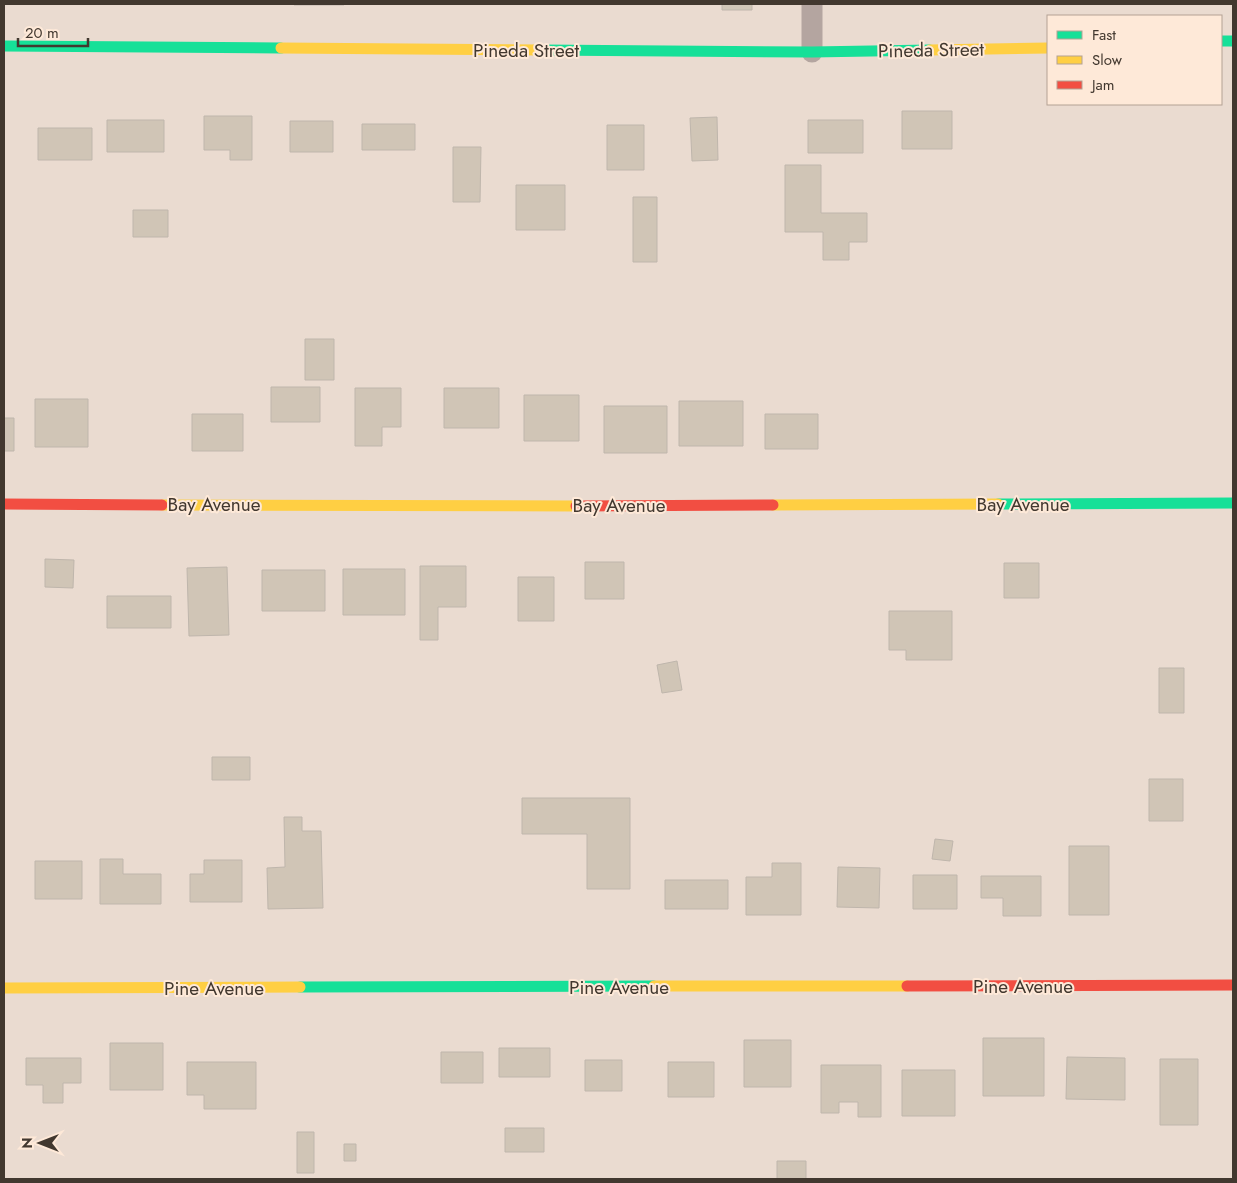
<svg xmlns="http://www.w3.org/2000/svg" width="1237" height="1183" viewBox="0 0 1237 1183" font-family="Jost,sans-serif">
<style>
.building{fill:#d0c5b6;stroke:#bfb6ac}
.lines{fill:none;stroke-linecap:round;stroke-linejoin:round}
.street{stroke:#b4a5a0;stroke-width:21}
.fast{stroke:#16e098;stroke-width:11}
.slow{stroke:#ffcf43;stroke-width:11}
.jam{stroke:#f24e42;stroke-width:11}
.labels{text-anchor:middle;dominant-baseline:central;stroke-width:4;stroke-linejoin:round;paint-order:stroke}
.street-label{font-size:19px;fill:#42382f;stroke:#fee9d8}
</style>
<rect width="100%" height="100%" fill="#eadbd0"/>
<path class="building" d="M294,4H344V5H294Z
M722,4H752V10H722Z
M902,111H952V149H902Z
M204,116H252V160H230V150H204Z
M717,117L718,160L692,161L690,118Z
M107,120H164V152H107Z
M808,120H863V153H808Z
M290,121H333V152H290Z
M362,124H415V150H362Z
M607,125H644V170H607Z
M38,128H92V160H38Z
M453,147H481L480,202H453Z
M785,165H821V213H867V242H849V260H823V232H785Z
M516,185H565V230H516Z
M633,197H657V262H633Z
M133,210H168V237H133Z
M305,339H334V380H305Z
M271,387H320V422H271Z
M355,388H401V427H382V446H355Z
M444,388H499V428H444Z
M524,395H579V441H524Z
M35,399H88V447H35Z
M679,401H743V446H679Z
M604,406H667V453H604Z
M192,414H243V451H192Z
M765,414H818V449H765Z
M4,418H14V451H4Z
M45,559L74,560L73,588L45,587Z
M585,562H624V599H585Z
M1004,563H1039V598H1004Z
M420,566H466V607H438V640H420Z
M227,567L229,635L189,636L187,568Z
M343,569H405V615H343Z
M262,570H325V611H262Z
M518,577H554V621H518Z
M107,596H171V628H107Z
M889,611H952V660H906V650H889Z
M677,661L682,690L662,693L657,665Z
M1159,668H1184V713H1159Z
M212,757H250V780H212Z
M1149,779H1183V821H1149Z
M522,798H630V889H587V834H522Z
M284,817H302V831H321L323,908L268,909L267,868L285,867Z
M935,839L953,841L950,861L932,859Z
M1069,846H1109V915H1069Z
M100,859H123V874H161V904H100Z
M204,860H242V902H190V874H204Z
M35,861H82V899H35Z
M772,863H801V915H746V877H772Z
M838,867L880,868L879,908L837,907Z
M913,875H957V909H913Z
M981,876H1041V916H1003V898H981Z
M665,880H728V909H665Z
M983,1038H1044V1096H983Z
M744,1040H791V1087H744Z
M110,1043H163V1090H110Z
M499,1048H550V1077H499Z
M441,1052H483V1083H441Z
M1067,1057L1125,1058V1100L1066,1099Z
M26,1058H81V1083H63V1103H43V1085H26Z
M1160,1059H1198V1125H1160Z
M585,1060H622V1091H585Z
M187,1062H256V1109H204V1095H187Z
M668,1062H714V1097H668Z
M821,1065H881V1117H858V1102H839V1113H821Z
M902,1070H955V1116H902Z
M505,1128H544V1152H505Z
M297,1132H314V1173H297Z
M344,1144H356V1161H344Z
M777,1161H806V1179H777Z"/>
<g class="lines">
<path class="street" d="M812,52V4"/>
<path class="fast" d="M1221,41H1233
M4,46L281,48
M541,50L812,52L930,50
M998,504L1233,503
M300,987L654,986"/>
<path class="slow" d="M281,48L541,50
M930,50L1048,48
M162,505L576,506
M773,505L998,504
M654,986H907
M4,988L300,987"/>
<path class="jam" d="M4,504L162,505
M576,506L773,505
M907,986L1233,985"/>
</g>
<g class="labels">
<g class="street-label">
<text x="526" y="50">Pineda Street</text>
<text transform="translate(931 50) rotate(-1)">Pineda Street</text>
<text x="214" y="504">Bay Avenue</text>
<text x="1023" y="504">Bay Avenue</text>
<text x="619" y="505">Bay Avenue</text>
<text x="1023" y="986">Pine Avenue</text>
<text x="619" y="987">Pine Avenue</text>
<text x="214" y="988">Pine Avenue</text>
</g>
</g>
<rect width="1237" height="1183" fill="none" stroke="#42382f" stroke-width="10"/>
<rect x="1047" y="15" width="175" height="90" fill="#fee9d8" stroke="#b3a294"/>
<rect x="1057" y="31" width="25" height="8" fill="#16e098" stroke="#b3a294"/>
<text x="1092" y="40" font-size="15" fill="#42382f">Fast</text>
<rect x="1057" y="56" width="25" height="8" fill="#ffcf43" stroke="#b3a294"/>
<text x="1092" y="65" font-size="15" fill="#42382f">Slow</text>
<rect x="1057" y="81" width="25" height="8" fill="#f24e42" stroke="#b3a294"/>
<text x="1092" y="90" font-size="15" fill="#42382f">Jam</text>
<g transform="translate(40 1143) rotate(270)" stroke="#fee9d8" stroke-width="4" paint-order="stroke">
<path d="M0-4L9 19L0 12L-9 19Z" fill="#42382f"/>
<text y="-8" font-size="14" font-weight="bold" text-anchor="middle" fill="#42382f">N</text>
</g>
<path d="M18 38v8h70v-8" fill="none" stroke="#42382f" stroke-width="2.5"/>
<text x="25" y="38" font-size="15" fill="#42382f" stroke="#fee9d8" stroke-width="4" paint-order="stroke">20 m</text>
</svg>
